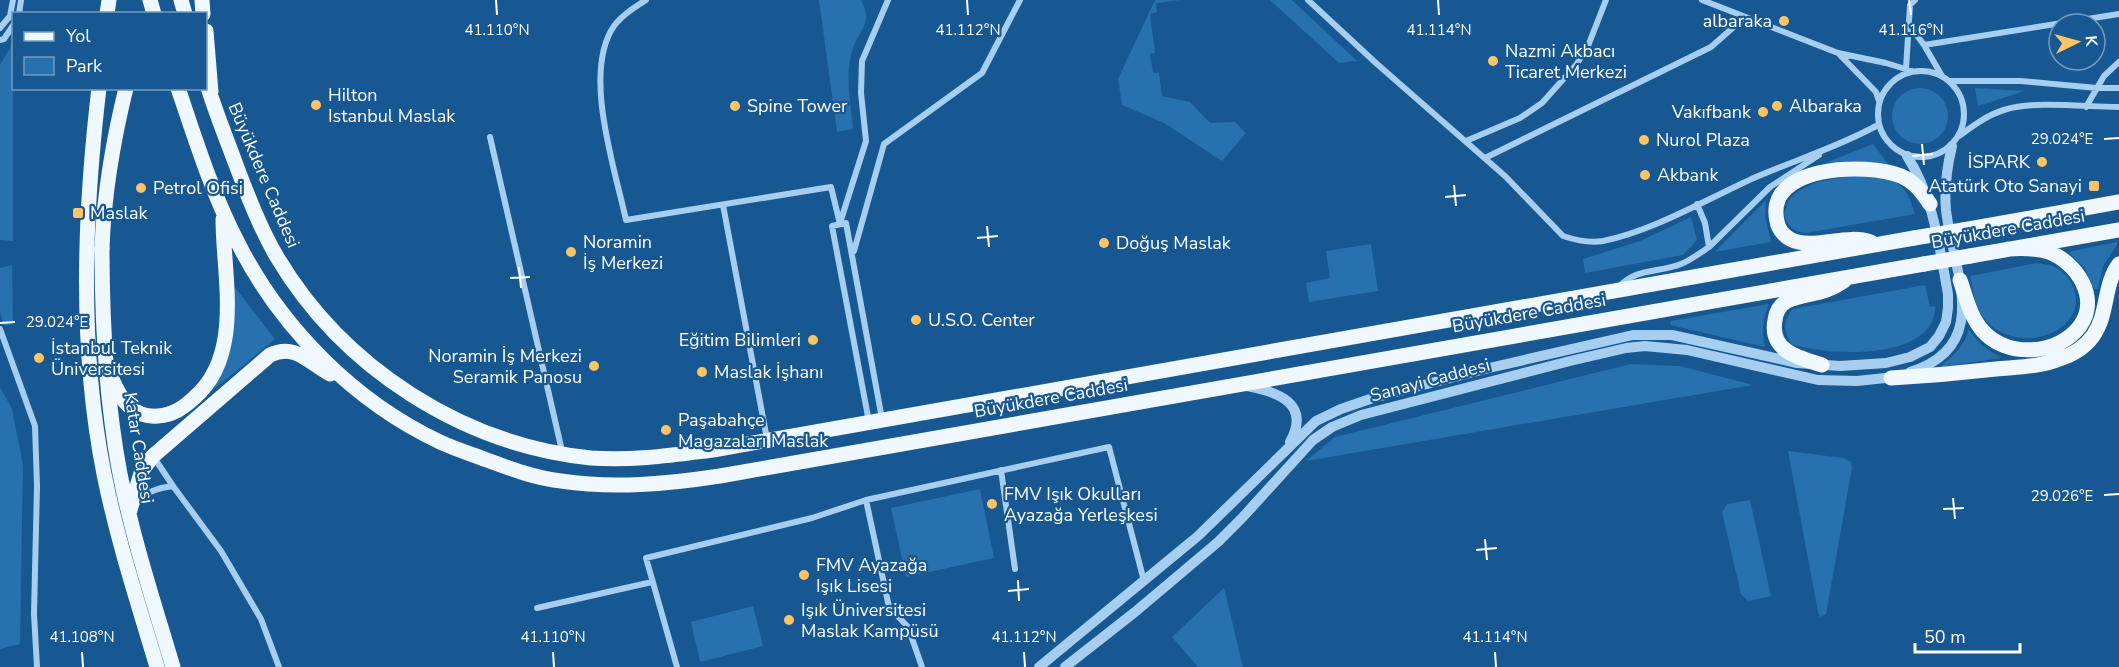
<svg xmlns="http://www.w3.org/2000/svg" width="2119" height="667" viewBox="0 0 2119 667" font-family="'Nunito Sans',sans-serif">
<style>
.green{fill:#2671ae}
.lines{fill:none;stroke-linecap:round;stroke-linejoin:round}
.minor{stroke:#a6cef0;stroke-width:6}
.tertiary{stroke:#a6cef0;stroke-width:10}
.primary{stroke:#eff7ff;stroke-width:15}
.primary-bridge{stroke:#eff7ff;stroke-width:15}
.ticks{fill:none;stroke:#fff;stroke-width:2}
.poi-dot{fill:#ffc465;stroke:#175892;stroke-width:2}
.labels{text-anchor:middle;dominant-baseline:central;stroke-width:4.5;stroke-linejoin:round;paint-order:stroke}
.poi-label{font-size:18px;fill:#fff;stroke:#175892;text-anchor:start}
.street-label{font-size:18px;fill:#fff;stroke:#175892}
.ticks-label{font-size:15px;text-anchor:middle;fill:#fff;stroke:#175892;stroke-width:4.5;stroke-linejoin:round;paint-order:stroke}
</style>
<rect width="100%" height="100%" fill="#175892"/>
<path class="green" d="M819,0H861C873,22 861,28 853,48C844,74 851,103 853,129L837,132Z
M1155,0H1181L1156,3L1157,12L1150,14L1155,53L1150,54L1153,73H1159L1162,96L1190,102L1210,123L1235,122L1246,133L1222,161L1164,123L1122,105L1118,79Z
M1270,0H1292L1357,61L1339,63Z
M13,43V241L0,240V65Z
M1892 116a28 28 0 1 1 56 0a28 28 0 1 1-56 0Z
M1975,88L2025,91L1978,106Z
M1873,144L1888,164L1851,161L1825,163Z
M1865,175C1896,177 1906,183 1915,214L1806,233C1794,232 1787,226 1784,214C1786,209 1787,204 1789,200C1804,180 1843,177 1865,175Z
M1766,200L1765,216L1771,242L1715,252Z
M1691,217L1697,240L1683,255L1585,273L1583,259L1640,241Z
M2117,242V245L2103,266L2098,289H2094L2085,268L2068,252Z
M1371,244L1378,291L1309,302L1306,283L1330,278L1326,251Z
M2036,263C2040,264 2045,264 2050,265C2073,272 2085,302 2068,321C2045,347 1996,343 1980,312C1974,302 1973,288 1970,276Z
M12,265L13,324L4,326L0,312V268Z
M233,285L275,339L213,390L231,349L234,315Z
M1925,285L1930,307L1935,306C1936,362 1827,356 1791,344C1784,332 1782,320 1793,309Z
M1769,304C1763,319 1761,330 1765,347L1670,325L1671,321Z
M1969,329C1978,344 1987,350 2002,358L1940,367C1954,355 1964,346 1969,329Z
M1631,364L1680,366L1753,385L1306,461L1335,437Z
M0,387L12,409L23,465L20,644L0,649Z
M1788,451L1843,458L1851,462L1852,468L1826,614L1820,617L1818,612Z
M980,489L994,558L906,577L891,508Z
M1750,500L1771,596L1748,601L1741,594L1722,512L1727,504Z
M1224,588L1243,667H1198L1172,637Z
M753,606L763,646L700,662L691,622Z"/>
<g class="lines">
<path class="minor" d="M646,0C635,7 622,15 614,26C582,72 615,169 626,220L831,187L840,224
M1308,0L1377,64L1505,176L1563,236C1575,240 1591,243 1603,241C1653,231 1709,198 1756,177C1798,159 1838,147 1878,125
M1702,0L1838,53L1886,63L1912,71
M19,14L21,0
M1910,26L1924,45L1942,76
M0,28L10,16L13,0
M0,40L4,39L14,24
M1924,45L2119,14
M1840,55L1876,92L1879,101
M1906,69L1910,5L1915,0
M1878 114a43 43 0 1 1 86 0a43 43 0 1 1-86 0Z
M1949,81H2021L2097,88H2119
M2086,107L2104,76L2119,62
M1959,136C1973,126 1987,115 2004,110C2036,100 2084,107 2119,107
M490,137L562,451
M1466,141L1520,118L1542,103L1576,65L1588,46L1606,0
M1485,158L1711,47L1745,17
M1697,204L1705,223L1709,247
M723,205L767,439
M840,223L866,141L861,93L862,61L888,0
M854,251L884,144L982,73L1020,0
M1619,287C1635,268 1659,273 1681,264C1691,260 1700,253 1709,247L1770,187L1819,155
M0,329L35,426L37,486L34,614L37,667
M869,422L832,226L846,223L882,419
M1001,470L1015,569
M173,486L221,551L261,619L279,667
M866,500L889,607L908,627L922,667
M137,503C147,491 158,488 173,486L153,456
M537,608L652,582
M677,667L646,558L812,518L866,500L1109,447L1144,581"/>
<path class="tertiary" d="M1910,372C1994,346 1953,271 1946,210C1944,188 1947,167 1952,146
M1247,386C1279,392 1311,404 1290,442
M1039,667L1198,536L1316,421L1341,409L1373,398L1489,368L1633,335H1672L1797,363L1840,366L1886,363L1910,357L1930,347L1939,336L1946,322L1948,308V294C1939,246 1934,198 1907,156
M1065,667L1135,612L1218,542L1242,518L1313,440L1332,427L1361,415L1570,361L1626,348L1645,346L1687,350L1818,380L1857,381L1895,377"/>
<path class="primary" d="M150,0L154,14
M181,0L185,14
M202,0L203,14
M107,14L109,0
M206,31L211,92
M206,81C214,108 225,135 235,162C247,194 260,228 277,257C343,368 463,445 591,458C632,461 673,455 713,450L1914,238
M99,88C84,215 79,348 104,474C117,539 138,603 157,667
M178,88C196,141 213,196 239,245C282,329 355,402 440,442C455,449 471,454 487,460C511,469 535,478 561,481C614,489 667,484 720,476L1924,264
M1963,230L2119,202
M1871,242C1845,233 1812,251 1790,239C1783,235 1778,228 1777,221C1764,165 1867,162 1901,176C1915,182 1922,192 1930,204
M102,248C102,323 106,400 120,474C133,539 154,603 173,667
M1970,256L2119,230
M1960,280C1966,297 1970,316 1982,330C2005,358 2058,356 2080,326C2100,298 2077,263 2049,252C2035,248 2022,248 2008,249
M1822,365C1799,358 1769,351 1775,320C1776,312 1780,305 1787,301C1806,292 1823,296 1844,281
M1891,378C1926,376 1961,373 1996,369C2017,367 2040,367 2059,359C2072,355 2085,347 2093,336C2109,313 2103,285 2119,264
M112,379C121,400 133,418 158,416C173,415 183,408 194,398C244,355 223,276 223,219
M130,510L142,470L153,456L270,355C295,343 308,362 330,374"/>
<path class="primary-bridge" d="M1914,238L1963,230
M102,248C104,193 113,141 126,88
M1924,264L1970,256"/>
</g>
<path class="ticks" d="M496,0L497,15M967,0L968,15M1438,0L1439,15M1909,0L1911,15M2104,139L2119,138M1922,144L1924,165M1912,156L1933,154M1454,185L1456,206M1445,197L1466,195M987,226L989,247M977,238L998,236M519,267L521,288M510,278L530,277M0,323L15,322M2104,495L2119,494M1953,498L1955,519M1943,509L1964,508M1485,539L1487,560M1476,550L1497,548M1018,580L1019,601M1008,591L1029,589M82,652L83,667M553,652L554,667M1024,652L1025,667M1495,652L1496,667"/>
<g class="poi-dot">
<circle cx="1784" cy="21" r="6"/>
<circle cx="1493" cy="61" r="6"/>
<circle cx="316" cy="105" r="6"/>
<circle cx="735" cy="106" r="6"/>
<circle cx="1777" cy="106" r="6"/>
<circle cx="1763" cy="112" r="6"/>
<circle cx="1644" cy="140" r="6"/>
<circle cx="2042" cy="162" r="6"/>
<circle cx="1645" cy="175" r="6"/>
<rect x="2088" y="180" width="12" height="12" rx="3"/>
<circle cx="141" cy="188" r="6"/>
<rect x="72" y="207" width="12" height="12" rx="3"/>
<circle cx="1104" cy="243" r="6"/>
<circle cx="571" cy="252" r="6"/>
<circle cx="916" cy="320" r="6"/>
<circle cx="813" cy="340" r="6"/>
<circle cx="39" cy="358" r="6"/>
<circle cx="594" cy="366" r="6"/>
<circle cx="702" cy="372" r="6"/>
<circle cx="666" cy="430" r="6"/>
<circle cx="992" cy="504" r="6"/>
<circle cx="804" cy="575" r="6"/>
<circle cx="789" cy="620" r="6"/>
</g>
<g class="labels">
<g class="poi-label">
<text x="1772" y="21" text-anchor="end">albaraka</text>
<text x="1505" y="51">Nazmi Akbacı<tspan x="1505" dy="21">Ticaret Merkezi</tspan></text>
<text x="328" y="95">Hilton<tspan x="328" dy="21">Istanbul Maslak</tspan></text>
<text x="747" y="106">Spine Tower</text>
<text x="1789" y="106">Albaraka</text>
<text x="1751" y="112" text-anchor="end">Vakıfbank</text>
<text x="1656" y="140">Nurol Plaza</text>
<text x="2030" y="162" text-anchor="end">İSPARK</text>
<text x="1657" y="175">Akbank</text>
<text x="2082" y="186" text-anchor="end">Atatürk Oto Sanayi</text>
<text x="153" y="188">Petrol Ofisi</text>
<text x="90" y="213">Maslak</text>
<text x="583" y="242">Noramin<tspan x="583" dy="21">İş Merkezi</tspan></text>
<text x="1116" y="243">Doğuş Maslak</text>
<text x="928" y="320">U.S.O. Center</text>
<text x="801" y="340" text-anchor="end">Eğitim Bilimleri</text>
<text x="51" y="348">İstanbul Teknik<tspan x="51" dy="21">Üniversitesi</tspan></text>
<text x="582" y="356" text-anchor="end">Noramin İş Merkezi<tspan x="582" dy="21">Seramik Panosu</tspan></text>
<text x="714" y="372">Maslak İşhanı</text>
<text x="678" y="420">Paşabahçe<tspan x="678" dy="21">Magazaları Maslak</tspan></text>
<text x="1004" y="494">FMV Işık Okulları<tspan x="1004" dy="21">Ayazağa Yerleşkesi</tspan></text>
<text x="816" y="565">FMV Ayazağa<tspan x="816" dy="21">Işık Lisesi</tspan></text>
<text x="801" y="610">Işık Üniversitesi<tspan x="801" dy="21">Maslak Kampüsü</tspan></text>
</g>
<g class="street-label">
<text transform="translate(264 175) rotate(67)">Büyükdere Caddesi</text>
<text transform="translate(2008 229) rotate(-10)">Büyükdere Caddesi</text>
<text transform="translate(1529 313) rotate(-10)">Büyükdere Caddesi</text>
<text transform="translate(1430 380) rotate(-15)">Sanayi Caddesi</text>
<text transform="translate(1051 398) rotate(-10)">Büyükdere Caddesi</text>
<text transform="translate(139 448) rotate(81)">Katar Caddesi</text>
</g>
</g>
<g class="ticks-label">
<text x="497" y="35">41.110°N</text>
<text x="968" y="35">41.112°N</text>
<text x="1439" y="35">41.114°N</text>
<text x="1911" y="35">41.116°N</text>
<text x="2062" y="144">29.024°E</text>
<text x="57" y="327">29.024°E</text>
<text x="2062" y="501">29.026°E</text>
<text x="82" y="642">41.108°N</text>
<text x="553" y="642">41.110°N</text>
<text x="1024" y="642">41.112°N</text>
<text x="1495" y="642">41.114°N</text>
</g>
<rect x="12" y="12" width="195" height="78" fill="#175892" stroke="#749bbe" stroke-width="1.5"/>
<rect x="24" y="32" width="30" height="9" fill="#eff7ff" stroke="#749bbe" stroke-width="1.5"/>
<text x="66" y="42" font-size="18" fill="#ffffff">Yol</text>
<rect x="24" y="57" width="30" height="18" fill="#2671ae" stroke="#749bbe" stroke-width="1.5"/>
<text x="66" y="72" font-size="18" fill="#ffffff">Park</text>
<g transform="translate(2077 42) rotate(85)"><circle r="28" fill="#175892" stroke="#749bbe" stroke-width="1.5"/>
<path d="M0-4.5L10 22L0 15L-10 22Z" fill="#ffc465"/>
<text y="-9" font-size="16" font-weight="bold" text-anchor="middle" fill="#ffffff">K</text>
</g>
<path d="M1915 643v9h105v-9" fill="none" stroke="#ffffff" stroke-width="3"/>
<text x="1924" y="643" font-size="18" fill="#ffffff" stroke="#175892" stroke-width="4.5" paint-order="stroke">50 m</text>
</svg>
